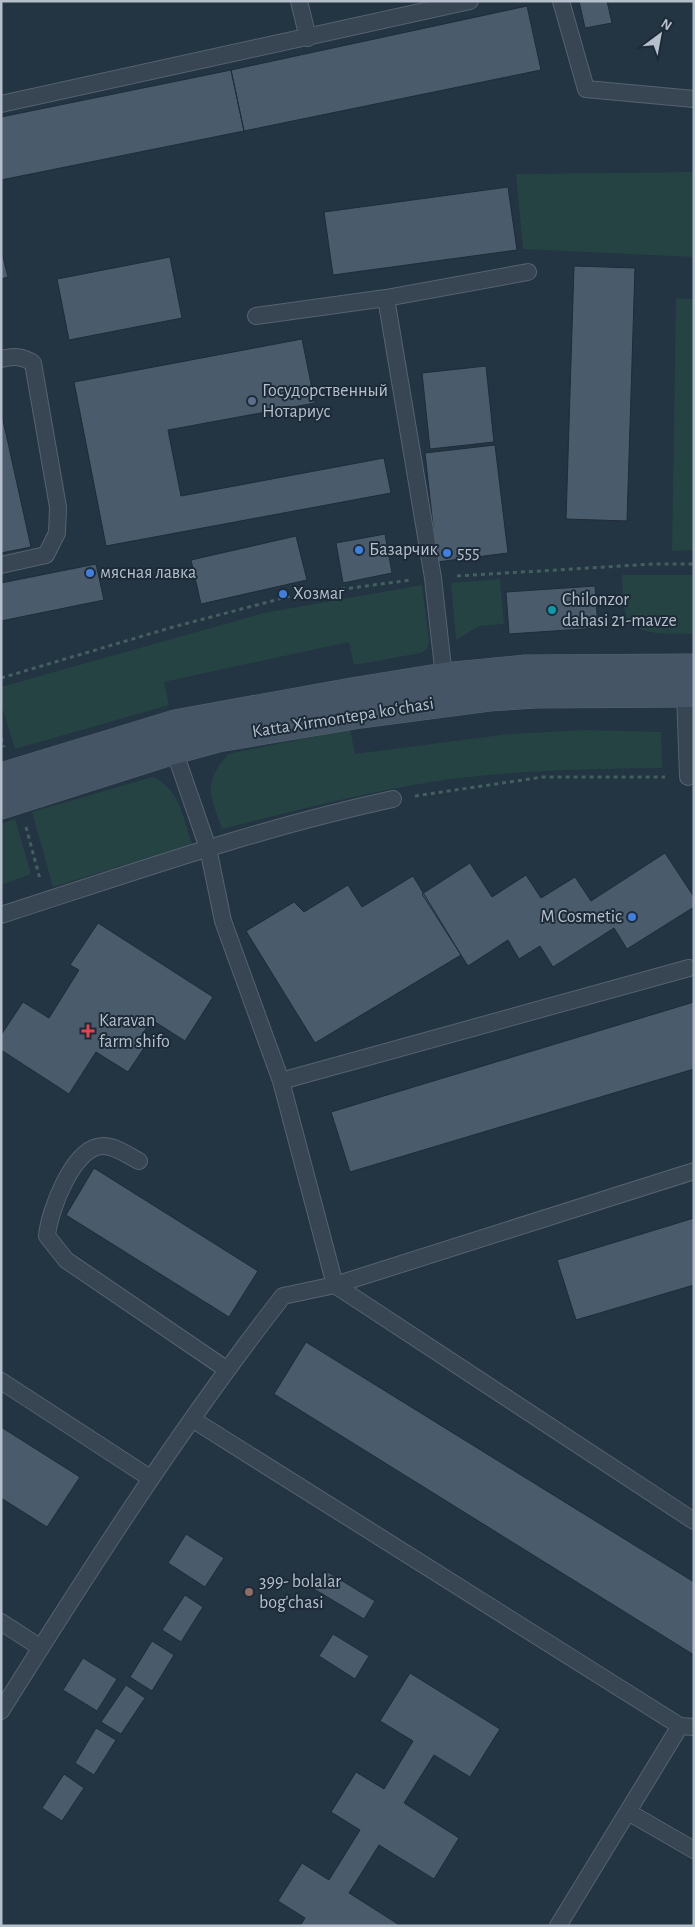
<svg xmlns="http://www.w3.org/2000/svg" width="695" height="1927" viewBox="0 0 695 1927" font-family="'Alegreya Sans',sans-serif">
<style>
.green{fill:#254343}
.building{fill:#4a5b6b;stroke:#1f2c39}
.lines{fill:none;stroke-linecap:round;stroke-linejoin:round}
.service-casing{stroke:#56636f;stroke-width:18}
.secondary-casing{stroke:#56636f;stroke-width:29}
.path{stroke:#445f5f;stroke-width:3;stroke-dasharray:4 4;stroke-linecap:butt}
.service{stroke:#384552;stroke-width:16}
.secondary{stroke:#455565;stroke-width:28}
.service-dot{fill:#5c6f8a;stroke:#1d2a37;stroke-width:2}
.shop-dot{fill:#3f7fe0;stroke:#1d2a37;stroke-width:2}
.culture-dot{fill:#0f9aa8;stroke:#1d2a37;stroke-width:2}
.health-dot{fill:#e0444e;stroke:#1d2a37;stroke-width:2}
.education-dot{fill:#8d6e63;stroke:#1d2a37;stroke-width:2}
.labels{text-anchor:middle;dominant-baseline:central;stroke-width:4;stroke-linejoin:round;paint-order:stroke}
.poi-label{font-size:18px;fill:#b5c0cc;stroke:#1d2a37;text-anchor:start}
.street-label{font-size:18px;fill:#b5c0cc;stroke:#1d2a37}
</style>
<rect width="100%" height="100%" fill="#233442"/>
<path class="green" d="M694,172V257L523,249L516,174Z
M676,298L694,299V550L672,551Z
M622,575H694V634C676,633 632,638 626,615C622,603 623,588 622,575Z
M500,579L504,624L479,626L456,640L451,583Z
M422,585L429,641L427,649L421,653L354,665L349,642L164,682L169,705L15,749L1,704V687L264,613Z
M350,729L355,754L509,734L586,730L661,732L662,768C587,769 513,770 438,781C365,792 294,811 222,829C210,793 202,786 228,754Z
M152,777C180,788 183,818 192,844L53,887L32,812Z
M15,819L31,874L1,885V824Z"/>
<path class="building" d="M579,1H607L612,23L585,28Z
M527,6L541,70L244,131L231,70Z
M231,70L244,131L1,180V117Z
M508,187L517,250L333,275L324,212Z
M1,249L8,277L1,279Z
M170,257L182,318L69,340L57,279Z
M574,266L635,268L627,521L566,519Z
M302,339L315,403L168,430L181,496L384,458L391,493L106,546L74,382Z
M486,366L494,442L430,449L422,373Z
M1,411L31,547L1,553Z
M495,445L508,553L437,562L425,453Z
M385,534L392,573L343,583L336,543Z
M296,536L307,580L201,604L191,560Z
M96,564L104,600L1,621V583Z
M595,586L598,628L509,634L506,592Z
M665,853L694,897V907L627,949L614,928L553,967L540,946L519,959L508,940L468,966L422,894L470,863L492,897L526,875L541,898L575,877L591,901Z
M413,876L461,955L315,1043L246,931L294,902L304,912L348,885L362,907Z
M98,923L213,997L185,1041L152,1020L138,1040L146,1045L128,1072L96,1052L69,1094L1,1050V1035L23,1002L49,1018L79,970L70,965Z
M694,1002V1069L350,1172L331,1112Z
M94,1168L258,1271L229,1317L66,1215Z
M694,1218V1285L576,1320L557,1260Z
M306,1342L694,1582V1655L274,1394Z
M1,1427L80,1477L47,1527L1,1498Z
M186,1534L224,1558L205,1587L168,1563Z
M326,1571L375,1601L364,1619L314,1589Z
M185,1595L203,1607L181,1642L162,1630Z
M333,1634L369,1656L355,1679L319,1656Z
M152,1641L174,1655L152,1691L130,1677Z
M83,1658L117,1679L97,1711L63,1690Z
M410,1673L500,1729L470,1777L434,1755L404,1803L459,1838L434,1879L379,1845L349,1893L401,1926H300L305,1918L278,1901L302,1863L329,1880L360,1830L331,1812L356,1772L384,1789L413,1741L380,1721Z
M126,1685L145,1698L121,1734L101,1722Z
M96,1728L116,1740L94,1775L75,1763Z
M64,1774L84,1788L62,1821L42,1808Z"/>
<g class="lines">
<g class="service-casing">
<path id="service" d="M299,1L308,38
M561,1L586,89L694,99
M1,104L470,1
M386,298L433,578L444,677
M256,316L386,298L528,272
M1,359C14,356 22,356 33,363L58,507L57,533L46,555L1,565
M685,693L688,777
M174,750L208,848L223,921L281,1081L335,1285L694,1171
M1,915C131,873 259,828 393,799
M281,1081L689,968
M139,1161C129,1156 116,1146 103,1146C73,1146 49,1212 47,1236L66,1260L226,1369
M1,1381L150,1478
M192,1419L680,1726L694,1727
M1,1622L41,1648
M1,1711C90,1569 180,1428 283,1296L335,1285L694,1521
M628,1812L694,1850
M558,1926L680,1726"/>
</g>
<g class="secondary-casing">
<path id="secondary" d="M1,777L175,724L352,692L444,677L526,669L694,668
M1,805L174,750L218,738L360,714L489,697L535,694L694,693"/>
</g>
<path class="path" d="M457,576L654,564H694
M1,678L173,627L291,596L411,580
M1,738L4,747
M415,796L543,777H665
M26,827L40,879"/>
<use href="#service" class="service"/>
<use href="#secondary" class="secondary"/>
</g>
<circle class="service-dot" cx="252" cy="401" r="5"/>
<g class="shop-dot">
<circle cx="359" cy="550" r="5"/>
<circle cx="447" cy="553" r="5"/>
<circle cx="90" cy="573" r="5"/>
<circle cx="283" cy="594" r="5"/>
<circle cx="632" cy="917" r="5"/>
</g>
<circle class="culture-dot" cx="552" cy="610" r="5"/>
<path class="health-dot" d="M85.5 1023.5h5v5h5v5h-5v5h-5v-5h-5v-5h5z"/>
<circle class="education-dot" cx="249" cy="1592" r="5"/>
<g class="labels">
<g class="poi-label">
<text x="262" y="391">Госудорственный<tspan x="262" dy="21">Нотариус</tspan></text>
<text x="369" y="550">Базарчик</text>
<text x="457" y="553">555</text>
<text x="100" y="573">мясная лавка</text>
<text x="293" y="594">Хозмаг</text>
<text x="562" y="600">Chilonzor<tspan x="562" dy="21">dahasi 21-mavze</tspan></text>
<text x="622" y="917" text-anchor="end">M Cosmetic</text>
<text x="99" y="1021">Karavan<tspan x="99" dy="21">farm shifo</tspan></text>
<text x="259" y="1582">399- bolalar<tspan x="259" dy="21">bog'chasi</tspan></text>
</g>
<g class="street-label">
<text transform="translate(343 718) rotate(-9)">Katta Xirmontepa koʻchasi</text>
</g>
</g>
<rect width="695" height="1927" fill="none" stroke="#b5c0cc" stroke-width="5"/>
<g transform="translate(660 35) rotate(32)" stroke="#1d2a37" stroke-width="4" paint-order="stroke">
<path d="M0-4L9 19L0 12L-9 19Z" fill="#b5c0cc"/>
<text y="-8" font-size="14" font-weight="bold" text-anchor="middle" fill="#b5c0cc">N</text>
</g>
</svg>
